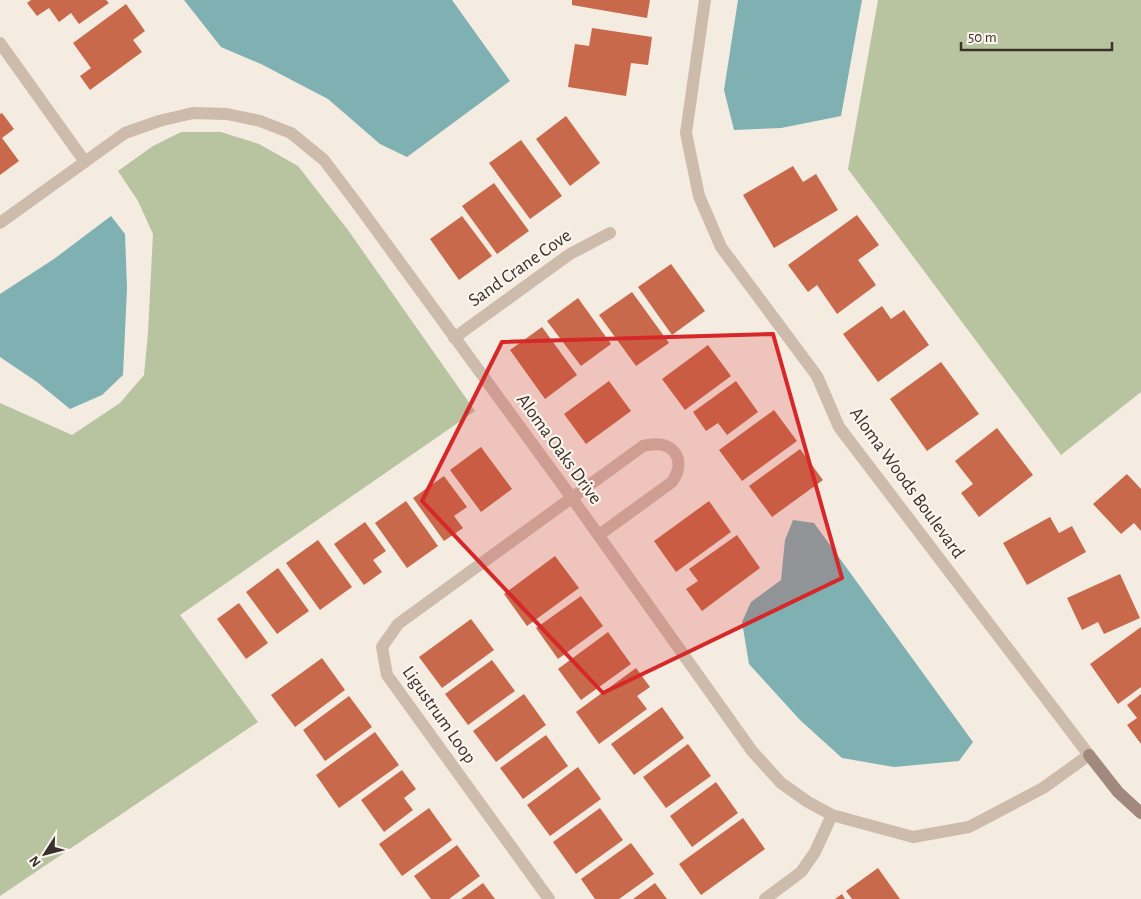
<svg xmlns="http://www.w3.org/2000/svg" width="1141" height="899" viewBox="0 0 1141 899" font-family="'Alegreya Sans',sans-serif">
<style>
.green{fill:#b8c4a0}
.water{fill:#7fb0b2}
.building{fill:#c8694b}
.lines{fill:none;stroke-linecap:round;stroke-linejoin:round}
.street{stroke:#cdbbac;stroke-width:12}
.secondary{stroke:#a18a7d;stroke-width:12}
.marked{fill:#d62828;fill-opacity:0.2;stroke:#d62828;stroke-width:4;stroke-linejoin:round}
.labels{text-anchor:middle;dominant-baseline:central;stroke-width:4.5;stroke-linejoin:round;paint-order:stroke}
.street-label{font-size:19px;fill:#3b302b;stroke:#fbf5ee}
</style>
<rect width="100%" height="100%" fill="#f4ebe1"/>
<path class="green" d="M878,0H1141V392L1061,455L848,169Z
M181,132H221L259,144L298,166L348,230L475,411L180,615L258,722L0,896V403L72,435L120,403L144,375L148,333L153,234L138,201L118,171L153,146Z"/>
<path class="water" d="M184,0H452L510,81L407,157L380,144L328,99L261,64L221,47Z
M738,0H862L841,116L781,128L734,130L724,90Z
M111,216L125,234L127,288L123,375L102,395L70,409L37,382L0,357V294L54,259Z
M793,520L814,523L973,742L959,761L894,767L842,758L800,720L749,664L742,622L751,602L781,580L785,540Z"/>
<path class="building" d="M31,0H106L109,3L79,24L71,13L59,22L49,8L37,16L27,3Z
M572,0H650L647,18L572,5Z
M126,4L145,31L133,40L142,52L90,90L80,76L91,68L73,43Z
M592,28L652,37L648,65L631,63L626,96L568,87L575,44L589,46Z
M2,113L14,129L2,138L19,161L0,175V114Z
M566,116L600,163L570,186L536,139Z
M521,140L562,196L530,219L489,163Z
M793,166L803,182L816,174L838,210L774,248L743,195Z
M494,183L529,231L497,254L462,206Z
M857,215L879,245L858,260L876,285L837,314L817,285L808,292L788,265Z
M462,216L492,256L459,280L430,239Z
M671,264L705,311L672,335L638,287Z
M632,292L669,343L636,366L599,315Z
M578,298L611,344L581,366L547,321Z
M882,306L891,319L904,310L929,345L878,382L843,334Z
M542,327L577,375L545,399L510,350Z
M708,345L731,376L685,410L662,379Z
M941,362L979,414L927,451L890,399Z
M609,381L631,411L586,444L564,414Z
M736,381L758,412L727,435L718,423L706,431L693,412Z
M774,410L797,441L742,481L719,450Z
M997,428L1033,475L979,517L961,493L973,484L955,461Z
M481,447L512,489L481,512L450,470Z
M800,449L823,480L772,517L749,486Z
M1127,474L1141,489V531L1134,523L1121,534L1093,504Z
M444,476L467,507L454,516L463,528L444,541L413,498Z
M406,501L438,546L407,568L375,523Z
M709,501L731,532L676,572L654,541Z
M1050,517L1059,533L1072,526L1086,552L1027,585L1003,543Z
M365,522L386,551L373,560L382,572L364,585L334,544Z
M737,535L760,568L702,611L686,589L698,581L689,569Z
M318,540L352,587L320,610L286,563Z
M555,556L579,588L527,626L504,594Z
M278,568L309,611L277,634L246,592Z
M1120,574L1140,618L1104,634L1098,622L1082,630L1067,598Z
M581,596L603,626L558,659L536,628Z
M239,603L268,643L246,659L217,619Z
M471,619L494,650L442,688L419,657Z
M1141,627V687L1118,704L1090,664Z
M608,632L631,664L581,700L558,669Z
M322,658L345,690L295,727L271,695Z
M492,660L515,691L468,725L445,694Z
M636,668L650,687L637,696L647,709L599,744L576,712Z
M524,694L546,725L496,762L473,731Z
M1141,694V744L1127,725L1137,718L1127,705Z
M349,696L372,727L325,761L303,730Z
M662,707L684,738L634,775L611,744Z
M375,732L399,765L339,808L316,775Z
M546,735L568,766L523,799L500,768Z
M688,744L711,776L666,808L643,777Z
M578,767L601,799L550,836L527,805Z
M402,770L416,789L404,798L413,810L384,832L361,800Z
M716,782L738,813L692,847L670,816Z
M429,808L452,840L402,876L379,844Z
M600,808L623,840L576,874L553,842Z
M743,818L765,849L701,895L679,864Z
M631,843L654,874L619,899H595L581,879Z
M457,845L480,876L449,899H431L414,876Z
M878,868L900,899H852L846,891Z
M483,883L495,899H461Z
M655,883L667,899H633Z
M842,894L845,899H835Z"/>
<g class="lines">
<path class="street" d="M0,43L85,162
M0,223L125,133L159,121L193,113L227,114L260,121L291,133L324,160L358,205L572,498L752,751L781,783L808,802L832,815L913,837L969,827L1043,788L1089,755L839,427L817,376L721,247L699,196L686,133L705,0
M454,338L570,254L610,233
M549,899L387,675L382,647L398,624L643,446C670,438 689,457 672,482L599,535
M765,899L801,872L815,852L832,815"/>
<path class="secondary" d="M1089,755L1118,792L1141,813"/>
</g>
<path class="marked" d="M773,334L842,578L603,693L422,501L502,342Z"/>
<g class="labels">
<g class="street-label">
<text transform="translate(520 268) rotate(-35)">Sand Crane Cove</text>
<text transform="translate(559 449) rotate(54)">Aloma Oaks Drive</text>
<text transform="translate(907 483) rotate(54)">Aloma Woods Boulevard</text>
<text transform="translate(439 715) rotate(55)">Ligustrum Loop</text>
</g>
</g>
<g transform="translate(45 854) rotate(234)" stroke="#fbf5ee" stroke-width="4" paint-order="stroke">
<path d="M0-4L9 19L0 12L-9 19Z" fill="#3b302b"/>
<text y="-8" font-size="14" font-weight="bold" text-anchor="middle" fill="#3b302b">N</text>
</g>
<path d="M961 42v8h151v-8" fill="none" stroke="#3b302b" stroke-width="2.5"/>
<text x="968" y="42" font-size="15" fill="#3b302b" stroke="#fbf5ee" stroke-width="4" paint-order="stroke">50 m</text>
</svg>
